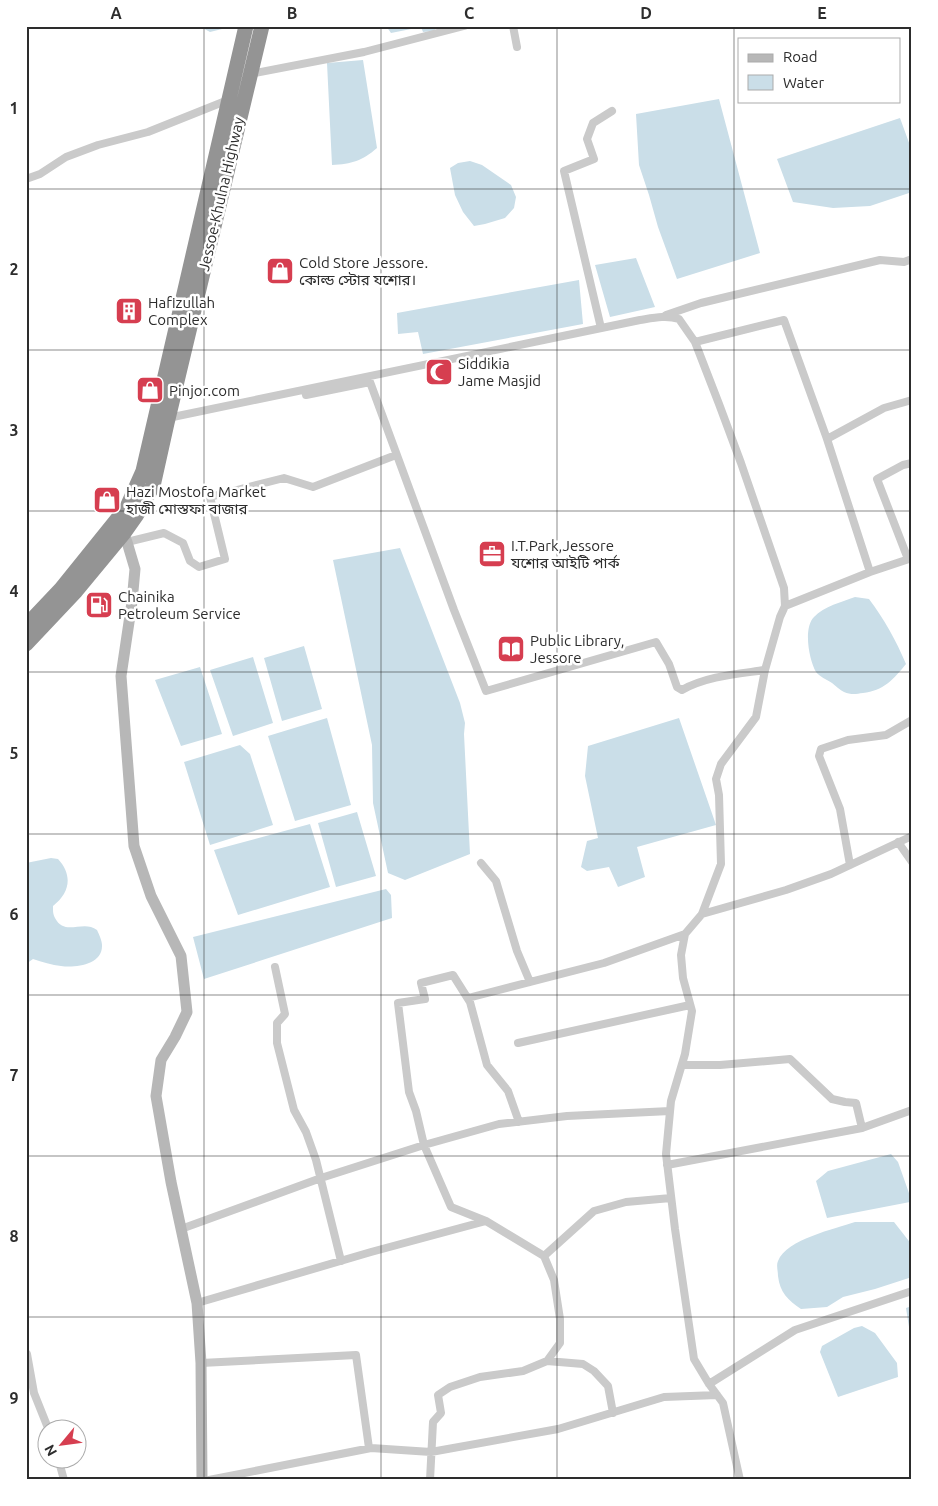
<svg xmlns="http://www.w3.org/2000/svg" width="938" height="1506" viewBox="0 0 938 1506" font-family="Ubuntu,'Noto Sans Bengali',sans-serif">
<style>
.water{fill:#cadee8}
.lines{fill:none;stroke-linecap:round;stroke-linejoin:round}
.street{stroke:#cacaca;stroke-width:8}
.secondary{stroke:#b7b7b7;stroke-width:11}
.highway{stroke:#949494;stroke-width:15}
.grid{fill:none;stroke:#2d2d2d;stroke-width:1;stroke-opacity:0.55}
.labels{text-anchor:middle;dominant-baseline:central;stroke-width:5;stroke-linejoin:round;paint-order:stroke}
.street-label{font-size:15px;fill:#2d2d2d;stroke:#fff}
.poi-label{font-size:15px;fill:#2d2d2d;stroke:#fff;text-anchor:start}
.neatline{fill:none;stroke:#2d2d2d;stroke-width:2}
.grid-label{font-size:16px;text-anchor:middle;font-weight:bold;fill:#2d2d2d}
</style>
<rect width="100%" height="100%" fill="#fff"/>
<path class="water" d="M199,26H234L210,32Z
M386,26H437L434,31L423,32L421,27L391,33Z
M363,60L377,148C362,161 352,164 332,165L327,63Z
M719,99L760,253L677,279L658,227L649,195L639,165L636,114Z
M900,118L912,151V192L870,206L833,208L793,202L777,159Z
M470,161L482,165L511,185L516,197L514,208L505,218L485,224L474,226L463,212L455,195L450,168L458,163Z
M636,258L655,307L610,317L595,265Z
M579,280L583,324L423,354L418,332L398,334L397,313Z
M400,548L460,703L465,723L464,734L470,854L405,880L388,873L373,803L372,745L333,560Z
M855,597L869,599C884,619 896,640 906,664C894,679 883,691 863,693C856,694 851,695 844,692C840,690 836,686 832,683C827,680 819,676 816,672C809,660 803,628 814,617C824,606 842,602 855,597Z
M304,646L322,709L282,721L264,658Z
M253,657L273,723L233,736L210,670Z
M200,667L222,734L181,746L155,680Z
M327,718L351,805L295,821L268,736Z
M679,718L716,825L637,847L645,877L618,887L609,867L587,871L581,867L587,841L598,838L585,776L588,746Z
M240,745L250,754L273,825L210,845L184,762Z
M357,812L376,876L336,887L318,823Z
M310,824L330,887L238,915L214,850Z
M51,858L58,859C73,875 70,893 53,906C53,912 53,914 55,918C65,937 83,919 97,930C99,934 102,941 102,945C103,965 75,968 61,966C52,965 42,962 33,959L26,964V863Z
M386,889L391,895L392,918L204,979L193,937Z
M891,1154L898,1162L910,1196V1202L827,1218L816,1181L828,1171Z
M855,1222H894L912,1245V1277L875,1289L843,1297L827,1307L801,1309C788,1300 780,1293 778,1276C778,1271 776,1265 778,1261C787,1239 835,1229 855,1222Z
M912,1306V1346L906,1308Z
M862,1326L875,1333L897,1363L898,1377L838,1397L820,1352L822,1346L854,1328Z"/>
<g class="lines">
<path class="street" d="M513,26L517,47
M250,74L364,52L464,26
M26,179L40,174L66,157L98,145L148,132L228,100
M666,315L701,303L880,260L904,262L912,259
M601,328L564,171L594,159L587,139L593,123L612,111
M695,342L784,320L827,439L884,408L912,400
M306,395L370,382L454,610L486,691L656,642L669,664L677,687L682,690C707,676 738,674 765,670
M168,418L640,320C653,318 666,315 679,319L695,342L719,404L741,463L784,588L785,606L780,617L765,670L756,717L721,764L716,779L719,795L721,864L702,914L685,934L681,955L683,978L692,1011L685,1054L671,1101L666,1154L675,1229L694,1359L709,1384L723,1403L740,1480
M827,439L870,572
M127,542L164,533L183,543L190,561L199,567L225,559L210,497L284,478L313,487L396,455
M908,559L877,479L903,465L912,463
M785,606L870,572L912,558
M898,842L912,862
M481,863L496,881L517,951L530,982
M850,865L840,809L819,756L821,749L848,740L886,735L912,720
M702,914L786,890L831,874L912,836
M275,967L285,1014L277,1023V1043L294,1110L306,1132L316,1160L341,1261
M468,998L604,963L685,934
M518,1043L690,1005
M682,1065H720L790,1059L832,1099L845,1102L856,1103L862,1128
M667,1165L862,1128L912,1110
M181,1229L321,1178L424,1145L499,1124L567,1116L670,1111
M544,1256L594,1211L626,1202L671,1198
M197,1303L371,1252L486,1221
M27,1354L34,1393L48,1428
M547,1361L583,1364L594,1371L608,1386L613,1413
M201,1363L356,1355L369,1448
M709,1384L795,1330L912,1291
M58,1458L64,1480
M209,1480L371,1448L431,1452L558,1429L664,1397L717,1395
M430,1480L433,1422L441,1413L438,1395L450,1387L480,1377L523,1371L547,1361L560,1343V1319L554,1280L544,1256L486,1221L451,1207L424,1145L416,1111L409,1092L398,1003L425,999L421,983L453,975L470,1002L487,1065L508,1091L519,1122"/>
<path class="secondary" d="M121,529L127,542L135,569L132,602L121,676L134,846L151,896L181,956L187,1012L175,1037L161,1060L156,1096L171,1182L197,1303L201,1363L202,1480"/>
<path class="highway" d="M26,626L61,589L127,507L143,471L246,26
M26,644L76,591L124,533L136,516L153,486L167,423L262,26"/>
</g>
<path class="grid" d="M204,26V1480M381,26V1480M557,26V1480M734,26V1480M26,189H912M26,350H912M26,511H912M26,672H912M26,834H912M26,995H912M26,1156H912M26,1317H912"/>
<defs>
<g id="shop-square" transform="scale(1.4375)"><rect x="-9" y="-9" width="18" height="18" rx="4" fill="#d63e50" stroke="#fff"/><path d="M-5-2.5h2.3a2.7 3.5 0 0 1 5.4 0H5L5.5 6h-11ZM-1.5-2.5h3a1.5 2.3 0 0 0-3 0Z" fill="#fff"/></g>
<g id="building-square" transform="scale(1.4375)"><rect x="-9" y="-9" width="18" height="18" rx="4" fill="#d63e50" stroke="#fff"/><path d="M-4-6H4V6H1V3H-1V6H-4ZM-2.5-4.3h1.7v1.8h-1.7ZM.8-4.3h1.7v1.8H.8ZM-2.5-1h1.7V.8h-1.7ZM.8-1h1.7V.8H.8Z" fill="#fff"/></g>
<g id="mosque-square" transform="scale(1.4375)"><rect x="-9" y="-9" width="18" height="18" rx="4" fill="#d63e50" stroke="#fff"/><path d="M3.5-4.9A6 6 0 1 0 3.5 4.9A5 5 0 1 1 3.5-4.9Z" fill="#fff"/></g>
<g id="office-square" transform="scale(1.4375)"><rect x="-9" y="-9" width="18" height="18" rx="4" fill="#d63e50" stroke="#fff"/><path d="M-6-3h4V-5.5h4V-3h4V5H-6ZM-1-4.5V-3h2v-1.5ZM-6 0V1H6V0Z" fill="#fff"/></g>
<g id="fuel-square" transform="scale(1.4375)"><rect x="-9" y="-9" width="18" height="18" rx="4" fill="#d63e50" stroke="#fff"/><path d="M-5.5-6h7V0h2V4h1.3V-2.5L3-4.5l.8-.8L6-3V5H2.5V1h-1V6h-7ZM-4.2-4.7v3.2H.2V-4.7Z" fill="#fff"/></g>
<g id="library-square" transform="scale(1.4375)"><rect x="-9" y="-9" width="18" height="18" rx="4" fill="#d63e50" stroke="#fff"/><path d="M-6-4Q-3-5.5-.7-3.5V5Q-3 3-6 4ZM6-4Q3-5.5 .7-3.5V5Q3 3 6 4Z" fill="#fff"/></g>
</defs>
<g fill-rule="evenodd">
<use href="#shop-square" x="280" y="271"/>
<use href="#building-square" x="129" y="311"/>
<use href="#mosque-square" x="439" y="372"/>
<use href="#shop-square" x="150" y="390"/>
<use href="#shop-square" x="107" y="500"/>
<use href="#office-square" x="492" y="554"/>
<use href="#fuel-square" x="99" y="605"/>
<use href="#library-square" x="511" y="649"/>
</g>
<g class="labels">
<g class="street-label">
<text transform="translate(221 194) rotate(-77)">Jessoe-Khulna Highway</text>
</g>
<g class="poi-label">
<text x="299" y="262">Cold Store Jessore.<tspan x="299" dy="17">কোল্ড স্টোর যশোর।</tspan></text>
<text x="148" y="302">Hafizullah<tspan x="148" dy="17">Complex</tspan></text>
<text x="458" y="363">Siddikia<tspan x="458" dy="17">Jame Masjid</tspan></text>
<text x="169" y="390">Pinjor.com</text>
<text x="126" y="491">Hazi Mostofa Market<tspan x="126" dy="17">হাজী মোস্তফা বাজার</tspan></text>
<text x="511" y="545">I.T.Park,Jessore<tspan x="511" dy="17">যশোর আইটি পার্ক</tspan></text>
<text x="118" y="596">Chainika<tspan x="118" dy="17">Petroleum Service</tspan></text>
<text x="530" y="640">Public Library,<tspan x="530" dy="17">Jessore</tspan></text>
</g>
</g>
<rect width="938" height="1506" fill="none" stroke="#ffffff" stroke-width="55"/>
<rect x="738" y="38" width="162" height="65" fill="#ffffff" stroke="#ababab"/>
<rect x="748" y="54" width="25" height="8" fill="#b7b7b7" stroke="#ababab"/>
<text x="783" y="62" font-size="15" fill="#2d2d2d">Road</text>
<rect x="748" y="75" width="25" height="15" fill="#cadee8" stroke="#ababab"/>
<text x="783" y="88" font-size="15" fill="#2d2d2d">Water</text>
<g transform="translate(62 1444) rotate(241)"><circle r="24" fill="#ffffff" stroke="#ababab"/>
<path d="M0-4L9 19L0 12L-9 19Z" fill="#d63e50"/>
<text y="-8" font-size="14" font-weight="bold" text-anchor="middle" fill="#2d2d2d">N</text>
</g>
<rect x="28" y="28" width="882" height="1450" class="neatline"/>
<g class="grid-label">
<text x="116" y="19">A</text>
<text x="292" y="19">B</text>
<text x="469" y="19">C</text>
<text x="646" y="19">D</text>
<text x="822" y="19">E</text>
<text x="14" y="114">1</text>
<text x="14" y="275">2</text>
<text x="14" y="436">3</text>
<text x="14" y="597">4</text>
<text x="14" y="759">5</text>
<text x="14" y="920">6</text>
<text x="14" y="1081">7</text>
<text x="14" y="1242">8</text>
<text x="14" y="1404">9</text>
</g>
</svg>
